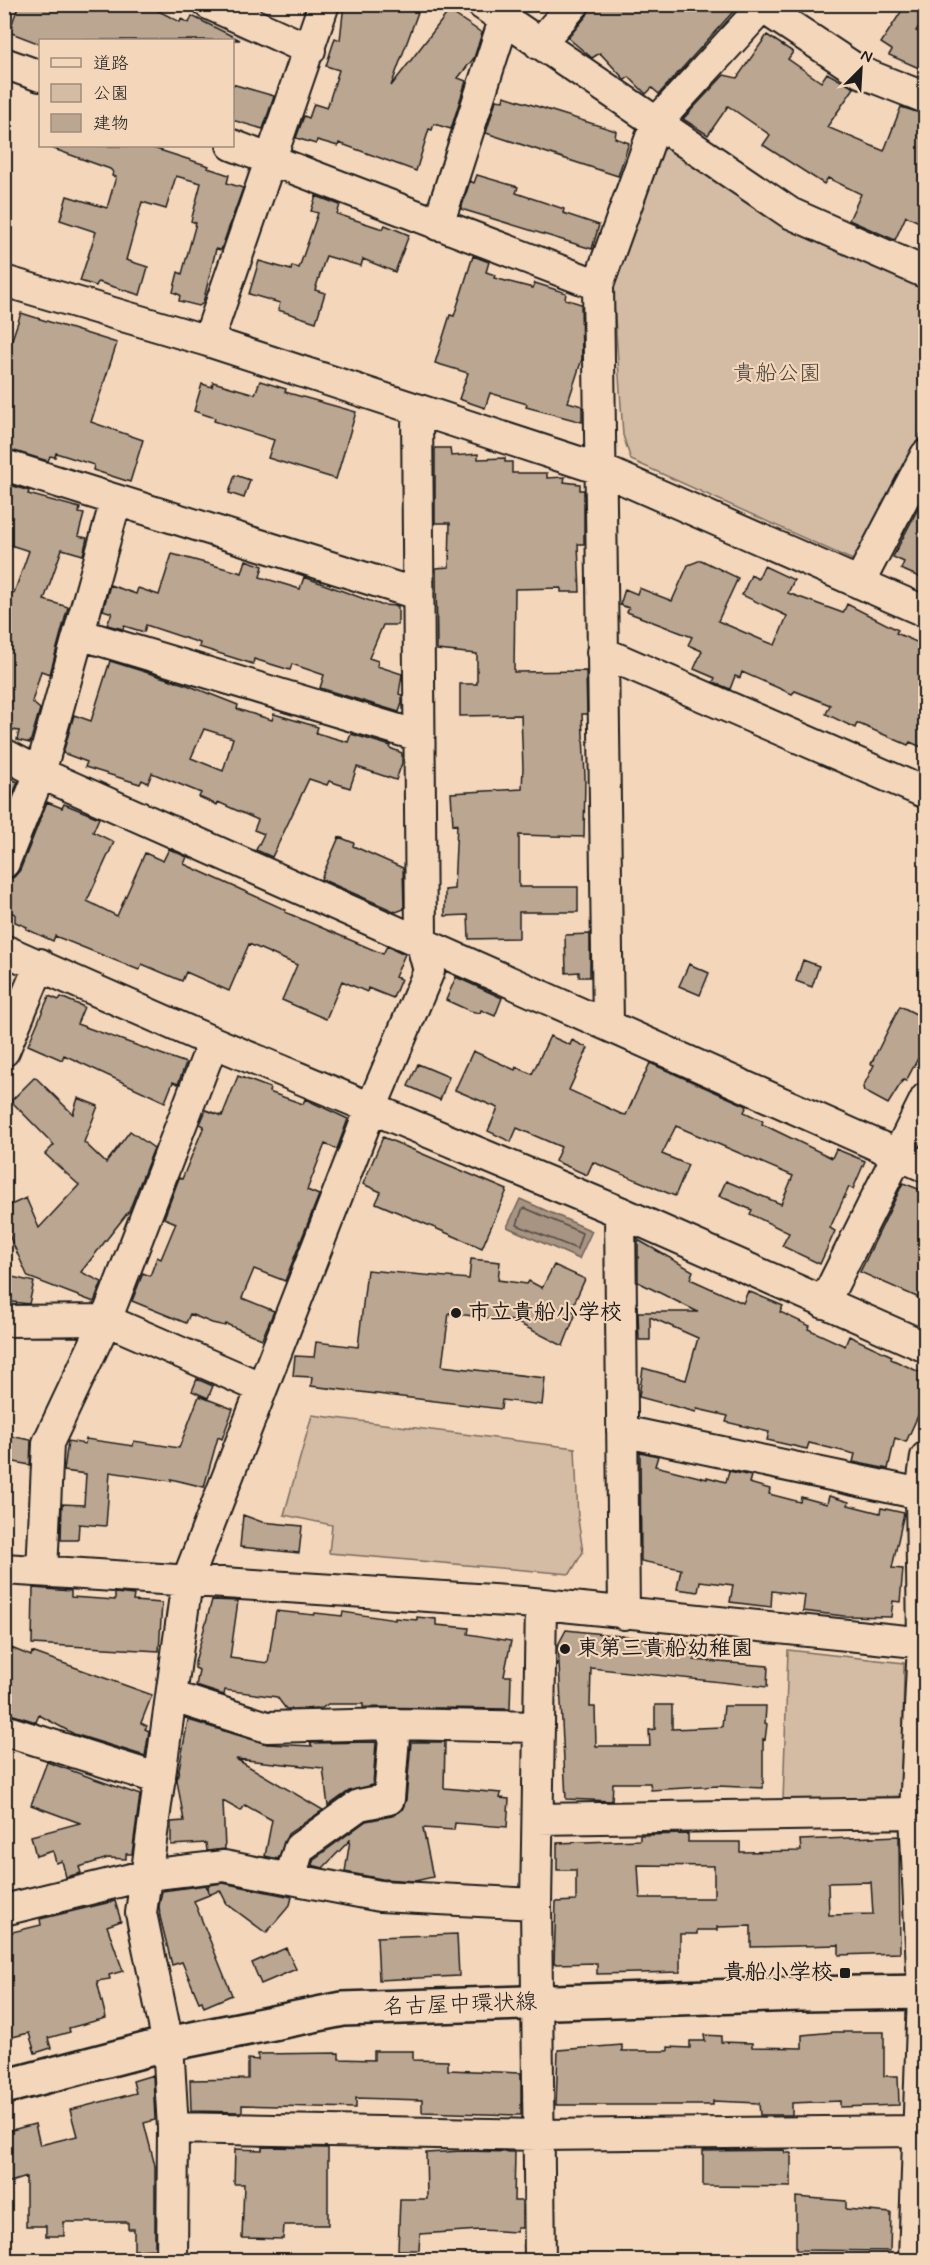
<svg xmlns="http://www.w3.org/2000/svg" width="930" height="2265" viewBox="0 0 930 2265" font-family="Mynerve,'Klee One',sans-serif">
<style>
.green{fill:#d4bba4;stroke:#786c60;stroke-width:1.5}
.water{fill:#a79482;stroke:#6f6459;stroke-width:1.5}
.lines{fill:none;stroke-linecap:round;stroke-linejoin:round}
.shore{stroke:#544c45;stroke-width:1.5}
.building{fill:#bba691;stroke:#1c1c1c;stroke-width:1.5;fill-rule:evenodd}
.minor-casing{stroke:#1c1c1c;stroke-width:34}
.major-casing{stroke:#1c1c1c;stroke-width:38}
.minor{stroke:#f4d7bb;stroke-width:30}
.major{stroke:#f4d7bb;stroke-width:33}
.poi-dot{fill:#1c1c1c;stroke:#f4d7bb;stroke-width:2}
.labels{text-anchor:middle;dominant-baseline:central;stroke-width:4.5;stroke-linejoin:round;paint-order:stroke}
.park-label{font-size:22px;fill:#4a443e;stroke:#f4d7bb}
.poi-label{font-size:22px;font-weight:bold;fill:#1c1c1c;stroke:#f4d7bb;text-anchor:start}
.street-label{font-size:22px;fill:#1c1c1c;stroke:#f4d7bb}
</style>
<rect width="100%" height="100%" fill="#f4d7bb"/>
<filter id="ink" filterUnits="userSpaceOnUse"><feTurbulence type="fractalNoise" baseFrequency=".0167" numOctaves="2"/><feDisplacementMap in="SourceGraphic" scale="12" xChannelSelector="R" yChannelSelector="G"/><feConvolveMatrix kernelMatrix="1 2 1 2 8 2 1 2 1" color-interpolation-filters="sRGB"/></filter>
<g filter="url(#ink)">
<path class="green" d="M663,142L925,286V425L857,562L631,460L623,435L613,288Z
M312,1415L575,1448L578,1519L583,1552L570,1574L329,1553L332,1525L284,1515Z
M788,1650L904,1663L902,1796L783,1801Z"/>
<path class="water" d="M520,1199L592,1231L579,1259L507,1227Z"/>
<g class="lines">
<path class="shore" d="M525,1208L582,1233L577,1249L517,1225L522,1210Z"/>
</g>
<path class="building" d="M19,4H145L180,22L181,19L189,23L192,16L240,40H40V44L9,32Z
M344,4H421L391,86L449,11L482,33L474,58L458,78L466,81L451,129L434,124L432,130L429,129L416,171L339,143L338,146L317,140L316,144L296,138L304,116L309,118L314,104L327,108L339,70L326,66L335,38L340,40Z
M592,4H740L659,94L652,88L646,94L629,77L625,80L600,53L592,58L568,38L587,15Z
M906,4H926V16L916,31L926,35V71L889,55L892,50L881,43Z
M767,35L793,52L788,59L821,82L827,73L854,88L827,127L884,151L901,107L926,115V225L906,216L895,240L849,220L861,194L828,178L824,184L763,145L770,135L728,106L708,135L683,119L724,75L737,78Z
M232,84L274,96L263,129L232,120Z
M504,96L616,131L615,138L629,143L618,176L486,133L496,100L503,101Z
M51,146H147L209,166L208,168L229,175L227,183L243,188L221,250L216,249L203,303L199,306L179,301L180,295L173,292L178,272L182,274L196,223L191,221L201,183L176,176L166,209L142,202L126,260L148,267L140,295L98,282L96,286L80,281L96,232L60,220L67,196L107,208L116,177L112,176L113,172L110,169L51,148Z
M477,175L518,187L516,193L564,209L563,213L599,225L592,249L461,209L470,181L474,183Z
M316,196L340,205L337,214L383,229L385,225L409,235L395,272L363,259L361,266L326,256L315,290L325,293L316,322L278,310L280,303L249,294L259,261L291,270L292,266L299,268L318,213L311,211Z
M473,256L489,262L486,272L495,275L494,278L533,288L535,283L566,293L565,299L581,304L582,359L568,402L582,406V422L526,407L527,404L490,393L485,408L459,399L468,373L435,363L450,315L454,316Z
M21,313L117,343L91,422L143,440L130,482L93,470L94,465L56,453L55,457L50,456L48,461L4,448V363Z
M260,381L286,389L285,392L356,412L336,479L268,458L274,440L214,421L215,418L194,411L202,384L212,387L213,382L255,394Z
M435,448H450L451,456L478,454V459L505,458V462H512V473H547V478L565,477L564,482L580,484V490H584V544H578L580,592H561V588L515,589L514,672L586,671L587,714H582L585,777L584,837L519,835V887H578V912H519V938L469,939L468,915L445,916V890L454,889L457,824L453,825L451,793L522,789L523,768L521,715L460,716V684H477V654L437,650L436,568L449,567L450,523H435Z
M235,475L250,480L244,498L229,493Z
M4,483L29,491L28,494L80,508L79,513L84,514L78,536L87,538L83,555L62,549L44,600L68,607L50,674L41,671L32,702L40,709L30,743L17,740L19,731L4,729V591L14,593L29,551L4,543Z
M926,493V580L901,569L904,562L893,557Z
M172,554L242,573L246,560L263,566L260,577L300,589L304,577L381,605L398,606V625H383L369,658L378,661L377,666L402,674L399,694L402,695V703L399,712L320,688L324,675L292,664L290,670L254,659L253,664L199,647L200,643L146,625L144,632L124,626L123,629L107,625L112,613L103,610L110,585L136,594L138,588L159,595Z
M701,560L738,578L718,621L762,640L775,645L787,616L742,595L751,575L758,579L764,566L794,580L788,593L843,613L847,604L898,630L896,633L921,644L919,648L926,651V749L910,742L908,745L857,723L855,728L826,714L830,705L795,691L792,694L742,672L740,678L735,676L730,689L713,682L715,678L694,669L702,651L688,645L692,637L627,612L629,608L620,605L625,589L637,594L639,588L672,601L688,565Z
M110,661L187,685L238,705L237,709L272,720L274,714L318,727L316,733L348,742L351,734L391,746L390,748L402,753V763L396,780L357,767L350,788L329,781L327,785L309,779L272,857L256,850L264,834L254,830L258,820L218,802L217,805L199,797L201,793L152,773L148,783L142,780L140,784L85,767L87,762L63,753L74,715L91,721ZM204,729L233,738L223,771L191,758Z
M4,776L18,782L4,815Z
M47,802L62,808L64,804L99,818L93,832L114,842L87,901L117,916L145,853L163,861L169,849L187,857L184,864L286,910L285,912L383,954L387,946L405,954L395,977L401,979L393,998L368,988L367,992L342,981L326,1019L282,1000L297,965L249,944L229,991L186,972L182,981L142,964L139,970L55,936L53,941L26,929L27,927L15,922V914L4,910V880L14,877L20,870Z
M339,837L354,843L353,846L403,868L404,909L396,912L321,879Z
M590,934V977H579V972L566,973L565,935Z
M803,960L819,966L812,987L796,981Z
M689,964L709,973L700,995L679,986Z
M456,977L502,998L495,1016L481,1010L480,1013L470,1011L446,1000Z
M49,996L59,1000L61,997L84,1007L77,1024L186,1063L178,1084L173,1082L165,1102L64,1055L62,1060L28,1045Z
M900,1006L926,1019V1043L906,1081L903,1080L888,1104L864,1091L863,1087L874,1065L871,1064Z
M550,1036L570,1045L572,1040L588,1048L569,1090L621,1114L626,1115L650,1063L747,1106L744,1112L763,1121L762,1124L832,1158L836,1149L865,1161L853,1189L849,1187L830,1228L835,1231L820,1264L782,1246L789,1233L750,1214L752,1210L719,1196L726,1181L781,1204L793,1176L676,1126L662,1154L688,1165L675,1196L593,1162L587,1175L555,1161L561,1147L517,1128L511,1142L488,1131L498,1108L455,1090L473,1051L515,1070L516,1067L532,1074Z
M418,1064L449,1077L440,1100L408,1086Z
M238,1076L270,1088L269,1092L303,1104L305,1099L348,1119L337,1149L325,1144L307,1190L319,1195L285,1281L254,1269L242,1298L274,1311L262,1339L226,1324L225,1326L212,1323L190,1314L186,1323L132,1301L143,1273L150,1276L157,1257L161,1259L176,1223L164,1218L179,1178L182,1179L204,1126L200,1124L206,1110L222,1116Z
M35,1077L73,1114L78,1098L98,1106L84,1142L106,1163L130,1131L154,1148L129,1211L81,1272L102,1282L94,1302L28,1277L4,1224V1208L26,1198L39,1228L79,1185L45,1154L54,1145L11,1101Z
M383,1137L507,1190L482,1248L376,1203L381,1192L363,1184Z
M903,1183L926,1192V1301L860,1272Z
M638,1240L693,1271L690,1279L743,1303L748,1291L783,1306L780,1312L810,1326L808,1329L845,1346L849,1336L892,1356L891,1359L926,1375V1398L906,1442L895,1438L888,1469L853,1462L855,1454L809,1443L807,1449L767,1440L769,1432L726,1422L728,1416L697,1409L696,1412L639,1397L643,1368L686,1380L698,1338L650,1317V1340H639L638,1312H698L638,1282Z
M471,1259L500,1262L498,1280L527,1284L529,1281L542,1288L554,1265L585,1279L571,1310L576,1313L563,1346L514,1321L449,1313L442,1366L545,1378L542,1405L502,1400L501,1409L311,1386L312,1377L293,1376L295,1356L314,1357L316,1342L358,1347L367,1270L469,1279Z
M4,1275L34,1282L29,1304L4,1301Z
M197,1379L213,1386L208,1398L192,1391Z
M199,1396L233,1409L222,1439L218,1437L204,1487L171,1479V1481L110,1472L106,1526L79,1524L78,1540H61L62,1504L84,1505L86,1474L64,1471L68,1441L85,1444L86,1439L133,1446L134,1441L179,1448Z
M4,1435L31,1440L30,1465L4,1460Z
M640,1452L658,1456L655,1466L707,1479V1477L726,1482L729,1471L751,1476L749,1483L770,1489L769,1494L800,1502L801,1497L827,1504L829,1496L849,1502L848,1505L880,1513L881,1508L904,1513L892,1568L903,1569L900,1602L893,1601L891,1617L844,1616L803,1611L805,1595L772,1591L771,1607L730,1602L733,1585L700,1581L698,1592L677,1589L681,1569L641,1561Z
M243,1515L262,1522L302,1526L299,1553L240,1547Z
M33,1588L71,1591V1597L115,1600V1593L134,1595L133,1601L162,1603L159,1651L32,1644Z
M212,1600L238,1601L230,1658L268,1663L276,1611L314,1615L315,1613L342,1616L343,1612L395,1620V1618L417,1620V1617L436,1619V1625L469,1628L468,1634L511,1641L504,1676H511L510,1709L363,1707V1704H328L322,1708L286,1709L277,1697L225,1690L224,1695L196,1686L199,1670L195,1668V1662Z
M566,1630L696,1644L694,1660L768,1666L767,1687L591,1668L590,1707H595L596,1746H650L649,1730L655,1729V1705H672V1729L722,1727L724,1706H766L765,1723L767,1724L765,1740L763,1739V1788L718,1786L651,1790L650,1783H613L612,1801L566,1799L558,1645Z
M4,1645L31,1656L32,1652L152,1695L141,1723L147,1726L145,1729L149,1731L145,1756L74,1734L39,1715L36,1722L4,1712Z
M188,1720L267,1744L312,1746L310,1743L376,1742L373,1785L349,1791L328,1806L323,1768L236,1759L323,1810L288,1834L278,1859L265,1856L272,1820L245,1805L241,1811L223,1801L225,1849L207,1851L206,1843L171,1845V1822L184,1821L177,1780Z
M411,1742H445L444,1788L501,1793L500,1798L509,1799L507,1827L455,1823L454,1830L423,1828L433,1877L415,1881L382,1879L345,1872L350,1840L323,1868L312,1865L314,1859L366,1821L392,1816L402,1810L406,1800Z
M47,1762L140,1795L132,1854H126V1859L108,1858L79,1867L81,1873L66,1877L62,1861L56,1863L53,1851L36,1856L31,1836L80,1823L31,1805Z
M688,1834V1842H740V1852L801,1851L800,1840L899,1836L900,1953L839,1955V1945L751,1947V1926L717,1927V1930H697V1934H680V1972L597,1974V1963L554,1964L556,1902L576,1901V1870H557V1843L640,1840V1835ZM638,1865L714,1866V1898H640ZM871,1882L873,1914L829,1915L828,1883Z
M223,1883L292,1897L290,1905L266,1933L227,1904L220,1890L209,1895L208,1885Z
M206,1885L209,1895L194,1901L232,1995L204,2007L202,2001L199,2002L182,1962L172,1965L160,1917L159,1906L162,1891Z
M115,1901L121,1921L107,1926L123,1971L109,1975L110,1979L97,1981L106,2018L69,2028L70,2032L48,2038L51,2048L35,2053L29,2033L4,2039V1934L41,1925L40,1919Z
M457,1934L459,1976L379,1980L377,1937Z
M286,1948L296,1969L261,1984L252,1963Z
M834,2032H884V2076H898L899,2105L840,2107V2101L792,2103V2115H760L759,2103L713,2101V2105H556L558,2050L622,2045V2051H668V2047L690,2048V2041H705L704,2035L721,2036V2042L752,2043V2047L802,2048V2035Z
M374,2051H413V2060L448,2061V2070L521,2073V2115L422,2112V2100L356,2098V2108L242,2105V2112L191,2111L190,2080L248,2079V2059L258,2060V2054L339,2053V2059L374,2060Z
M153,2075L155,2120L144,2123L155,2166V2249L134,2250V2229H128V2222H64V2236H46V2226H26V2177L7,2183L4,2132L35,2124L40,2145L77,2136L70,2110L136,2093L133,2081Z
M262,2147L328,2148V2225H284L283,2239L242,2238L244,2184H234L235,2149L262,2150Z
M784,2150L785,2153H791V2187L703,2186V2151Z
M462,2151L515,2152L514,2201H522V2228H517V2232L480,2230L420,2234L419,2250H398L400,2199H427L426,2153Z
M796,2197L846,2201V2209L891,2213L890,2251L796,2250Z"/>
<g class="lines">
<g class="minor-casing">
<path id="minor" d="M209,4L310,50
M482,4L790,213L926,273
M762,7L860,72L926,98
M539,44L574,4
M4,63L40,76
M232,145L598,285
M438,225L504,20
M4,281L208,341L600,469L926,612
M208,341L324,4
M4,465L417,594
M859,583L926,455
M79,634L419,736
M602,652L926,793
M4,754L40,773L926,1167
M4,863L40,773L116,500
M4,950L213,1042L620,1212L926,1347
M608,1025L598,285L656,123L765,4
M4,1051L40,964
M620,1212L624,1614
M824,1303L926,1098
M4,1321L106,1320L262,1388
M622,1431L921,1494
M4,1569L523,1602L926,1643
M42,1571L48,1443L106,1320L213,1042
M171,1696L267,1727L395,1724L539,1727
M4,1730L160,1779
M538,1819L915,1813
M290,1878L299,1848L359,1805L389,1799L395,1724
M4,1910L147,1875L224,1866L380,1896L536,1904
M173,2128L538,2135L917,2131
M172,2260L173,2128L168,2044L141,1913L187,1581L372,1106L429,971L421,941L417,409
M540,2260L536,1904L541,1604
M914,2260L923,1993L915,1813L923,1643L921,1494L926,1457"/>
</g>
<g class="major-casing">
<path id="major" d="M4,2087L168,2044L343,2009L801,1994L926,1992"/>
</g>
<use href="#minor" class="minor"/>
<use href="#major" class="major"/>
</g>
</g>
<g class="poi-dot">
<circle cx="456" cy="1313" r="6"/>
<circle cx="565" cy="1649" r="6"/>
<rect x="839" y="1967" width="12" height="12" rx="3"/>
</g>
<g class="labels">
<g class="park-label">
<text x="777" y="374">貴船公園</text>
</g>
<g class="poi-label">
<text x="468" y="1313">市立貴船小学校</text>
<text x="577" y="1649">東第三貴船幼稚園</text>
<text x="833" y="1973" text-anchor="end">貴船小学校</text>
</g>
<g class="street-label">
<text transform="translate(460 2005) rotate(-2)">名古屋中環状線</text>
</g>
</g>
<rect width="930" height="2265" fill="none" stroke="#f4d7bb" stroke-width="24"/>
<rect x="12" y="12" width="906" height="2241" fill="none" stroke="#1c1c1c" stroke-width="2" filter="url(#ink)"/>
<rect x="39" y="39" width="195" height="108" fill="#f4d7bb" stroke="#9e8c7b" stroke-width="1.5"/>
<rect x="51" y="58" width="30" height="9" fill="#f4d7bb" stroke="#9e8c7b" stroke-width="1.5"/>
<text x="93" y="69" font-size="18" fill="#1c1c1c">道路</text>
<rect x="51" y="84" width="30" height="18" fill="#d4bba4" stroke="#9e8c7b" stroke-width="1.5"/>
<text x="93" y="99" font-size="18" fill="#1c1c1c">公園</text>
<rect x="51" y="114" width="30" height="18" fill="#bba691" stroke="#9e8c7b" stroke-width="1.5"/>
<text x="93" y="129" font-size="18" fill="#1c1c1c">建物</text>
<g transform="translate(861 69) rotate(24)" stroke="#f4d7bb" stroke-width="4.5" paint-order="stroke">
<path d="M0-4.5L10 22L0 15L-10 22Z" fill="#1c1c1c"/>
<text y="-9" font-size="16" font-weight="bold" text-anchor="middle" fill="#1c1c1c">N</text>
</g>
</svg>
